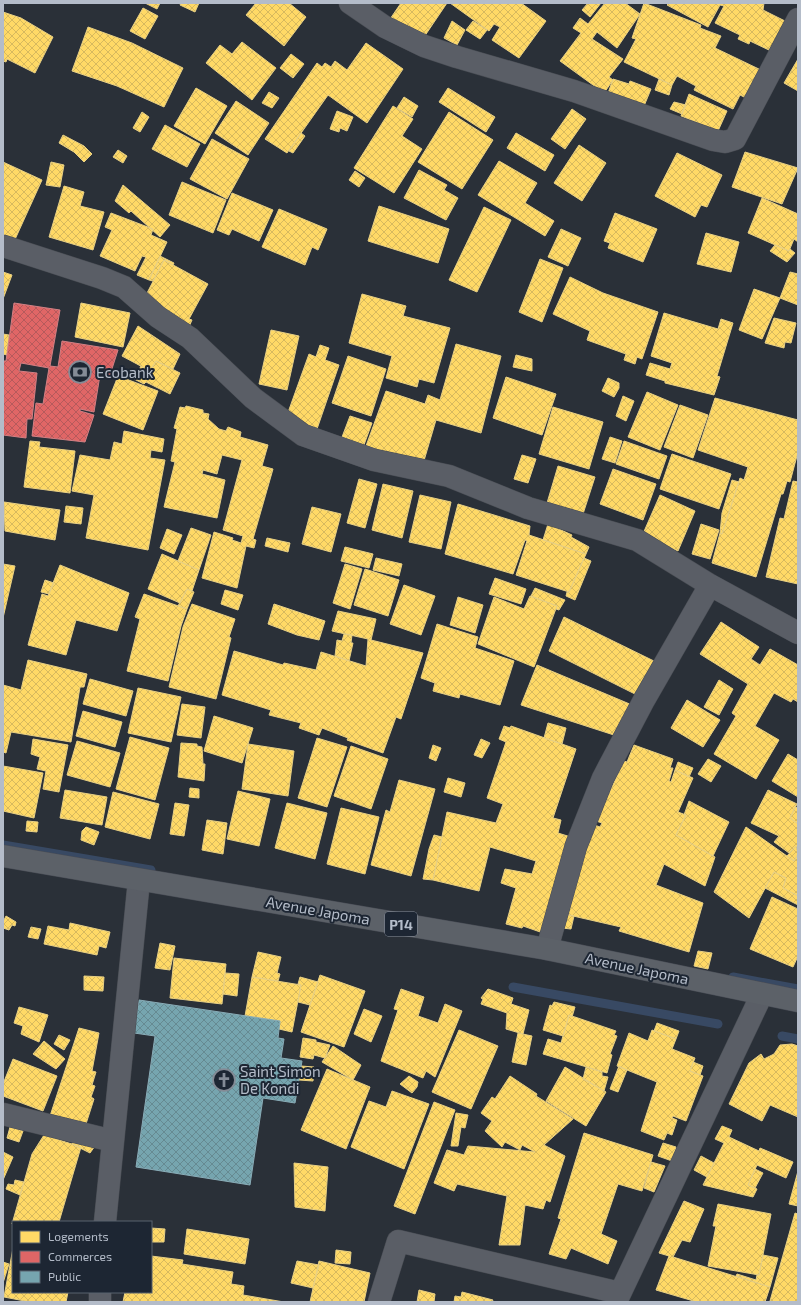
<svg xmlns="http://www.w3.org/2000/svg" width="801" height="1305" viewBox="0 0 801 1305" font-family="'Exo 2',sans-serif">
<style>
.homes{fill:url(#homes-cross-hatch);stroke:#e8d084}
.shops{fill:url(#shops-cross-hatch);stroke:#d38084}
.public{fill:url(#public-cross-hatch);stroke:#89acb7}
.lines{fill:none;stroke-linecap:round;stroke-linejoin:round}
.stream{stroke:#384963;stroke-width:9}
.street-casing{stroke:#484c53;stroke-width:23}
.primary-casing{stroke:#484c55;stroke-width:23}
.street{stroke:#5a5e66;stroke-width:22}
.primary{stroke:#5c6168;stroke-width:22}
.labels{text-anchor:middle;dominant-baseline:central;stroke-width:4;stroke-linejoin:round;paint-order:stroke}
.shield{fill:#1d2633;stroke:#878f9c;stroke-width:1}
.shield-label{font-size:14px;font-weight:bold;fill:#b4bcc9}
.poi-label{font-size:15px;fill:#b4bcc9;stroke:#1d2633;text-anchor:start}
.street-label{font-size:15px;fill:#b4bcc9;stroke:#1d2633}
</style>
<defs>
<pattern id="homes-cross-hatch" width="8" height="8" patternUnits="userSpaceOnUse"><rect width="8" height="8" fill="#ffd966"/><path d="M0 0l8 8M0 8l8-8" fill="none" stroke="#d7b95e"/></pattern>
<pattern id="shops-cross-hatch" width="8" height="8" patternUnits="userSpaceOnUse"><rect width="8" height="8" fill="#e06666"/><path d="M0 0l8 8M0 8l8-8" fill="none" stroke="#b65a5c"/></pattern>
<pattern id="public-cross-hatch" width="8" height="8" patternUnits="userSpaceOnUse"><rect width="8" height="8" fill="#76a5af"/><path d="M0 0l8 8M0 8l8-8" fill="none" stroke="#668a92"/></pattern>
</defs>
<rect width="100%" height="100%" fill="#2a3038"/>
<path class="homes" d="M145,3H160L157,9Z
M181,3H199L195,12L180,5Z
M256,3H289L306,17L284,46L246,15Z
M401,3H447L420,43L388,22Z
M450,3H521L546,21L519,58L492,40L500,27L494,24L489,31Z
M588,3H601L590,17L582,10Z
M605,3H625L640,14L617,48L597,32L592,39L623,59L609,77L613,80L604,93L560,61L581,33L573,28L580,18L588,24Z
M644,3L701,25L700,28L721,36L715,48L763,71L748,99L740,95L733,109L694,90L696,86L677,76L672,85L624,62L636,39L632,38Z
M669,3H764L763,10L785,21L771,51L750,41L749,44L738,39L740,35L715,23L724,6L720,5L708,27L667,5Z
M143,8L158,16L145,39L130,31Z
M3,12L21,18L53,37L35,73L7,59L6,62L3,61Z
M452,21L465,30L457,45L444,38Z
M473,21L487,30L480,39L466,30Z
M88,27L132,43L183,68L164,107L117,86L72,71Z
M242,42L276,68L252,100L206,63L220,45L232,54Z
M366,43L403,69L367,123L328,95L287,153L265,139L317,63L322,67L325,63L331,67L335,61L347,70Z
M291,54L304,64L293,78L280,68Z
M798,59V91L784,83Z
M613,79L629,84L630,81L651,89L642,111L606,99Z
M659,79L672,85L669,95L655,90Z
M196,88L227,106L205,144L174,126Z
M448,88L495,117L486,132L439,102Z
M269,92L279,98L272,108L262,103Z
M689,94L727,111L718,131L681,116Z
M404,97L418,106L412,117L397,108Z
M236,101L269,123L248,155L215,133Z
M674,102L686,105L682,114L670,109Z
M393,106L413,119L402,136L422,149L394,193L354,168Z
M572,109L586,119L565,149L551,139Z
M337,111L353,117L347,131L340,128L339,132L330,129Z
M142,112L149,117L140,132L133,128Z
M449,112L493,140L462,189L418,162Z
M165,125L200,144L187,167L152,149Z
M301,133L305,136L293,153L289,151Z
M516,133L554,155L545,171L507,148Z
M63,135L84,146L92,154L84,162L74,152L59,143Z
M212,139L249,159L227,199L190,179Z
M579,145L606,163L582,201L554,183Z
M118,150L127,156L123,163L113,157Z
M745,152L798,168L782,204L732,187Z
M677,153L722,175L707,207L701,205L695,217L655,196Z
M499,161L537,183L525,203L554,221L545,236L478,195Z
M3,162L42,180L12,246L3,242Z
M51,162L64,165L60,187L46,185Z
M419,170L447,185L444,190L458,198L446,220L404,198Z
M355,171L365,178L359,187L349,180Z
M182,182L226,200L213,233L169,215Z
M123,185L170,225L160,237L131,211L129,213L115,201Z
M64,186L84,192L80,206L104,212L93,250L49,237Z
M232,193L273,210L259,241L232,229L229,235L217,230Z
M762,198L798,214V242L794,239L789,251L748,233Z
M379,206L449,229L438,263L368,241Z
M484,207L511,220L477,292L449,280Z
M279,209L327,229L318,250L312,247L305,265L262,247Z
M111,213L153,229L151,235L167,242L149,280L137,275L146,257L142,256L135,271L100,256L112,230L105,227Z
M615,213L657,229L643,262L608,248L610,243L604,241Z
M561,229L581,238L568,266L548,257Z
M706,233L739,242L731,272L697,264Z
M775,245L789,251L790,249L795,253L787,262L770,251Z
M160,256L174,263L173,265L164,260L153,281L149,280Z
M540,259L563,268L542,322L519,312Z
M164,260L208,284L189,319L192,320L188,329L145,297Z
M3,272L12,275L3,299Z
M790,272L798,274V305L780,298Z
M570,277L603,293L658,312L642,359L637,357L635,364L624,360L626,354L587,340L590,331L553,314Z
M754,289L780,298L762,339L739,330Z
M362,294L406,306L403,316L450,328L434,383L419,379L417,387L386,378L392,356L349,343Z
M81,303L130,313L123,347L75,337Z
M664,313L718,329L721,319L733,323L717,376L720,377L714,395L665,383V381L646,375L650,363L670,369L672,363L651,356Z
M774,318L796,323L791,343L785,342L784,348L765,343Z
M138,326L180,354L173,369L156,361L150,371L122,356Z
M271,330L299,336L287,390L259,384Z
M3,334L9,335L7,355L3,354Z
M456,344L501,356L481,433L436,420L423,464L407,461L366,446L386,391L425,404L428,395L440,400Z
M320,345L329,348L325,360L339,365L317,429L286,418L309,354L316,357Z
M516,355L532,359V371L513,367Z
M348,356L386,369L371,416L332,403Z
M156,361L180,373L170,394L146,382L144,384L134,379L141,366L150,371Z
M118,376L158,391L143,430L103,414Z
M506,377L556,394L542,435L493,418Z
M608,378L619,383V388L614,397L602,391Z
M647,392L678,405L660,450L628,437Z
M623,396L634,401L626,421L616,416Z
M715,398L798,420V452L790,482L787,481L783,494H781L756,577L712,563L720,533L722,534L740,478L744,480L748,467L698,450Z
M680,405L708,415L693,458L664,447Z
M186,406L203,410V413L209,414L208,419L219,429L226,431L228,427L241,432L240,437L268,445L262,466L273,469L253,539L256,540L254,548L246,546L237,588L202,578L214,532L233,538L232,540L241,543L243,536L223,530L242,460L222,455L217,474L203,470L202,474L225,480L217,518L164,507L175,462L171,461L177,429L174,428L180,407L185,408Z
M553,407L603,422L589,469L539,454Z
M350,416L372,423L361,453L339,445Z
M124,431L164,439L162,452L151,450L150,458L165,460L148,550L86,538L94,495L72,491L80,455L110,460L114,442L122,444Z
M610,437L622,441L615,463L602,459Z
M30,441L40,442L39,447L75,451L70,493L24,487Z
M624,441L667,456L659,479L616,464Z
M672,454L731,474L719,509L660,489Z
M522,455L536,459L528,483L514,479Z
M558,466L595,477L583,514L547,503Z
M613,469L656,484L643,520L600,504Z
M359,479L377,484L365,528L347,523Z
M732,480L739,482L722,534L720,533L722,513Z
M793,481L798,482V584L766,577L780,518L784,519Z
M383,484L413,491L402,538L372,530Z
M420,495L451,502L441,549L409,542Z
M660,495L695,511L678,551L642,536Z
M4,502L60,510L55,540L5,531Z
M458,504L530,526L529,535L586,554L569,592L516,575L527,541L525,540L513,574L445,554Z
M66,506L83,508L81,524L64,522Z
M312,507L341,514L331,552L302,544Z
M548,524L572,535L571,537L589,547L586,554L543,540Z
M701,524L719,530L710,559L692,554Z
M191,528L211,535L199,570L178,561Z
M167,529L182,535L174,554L160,548Z
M267,538L290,543L288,552L265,546Z
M345,547L373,554L369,568L341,561Z
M162,554L199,570L192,591L187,589L180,603L148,589Z
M376,558L402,564L399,576L373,570Z
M584,558L591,561L575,600L566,596L567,592H569Z
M3,564L15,566L3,618Z
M345,564L362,569L350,609L333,603Z
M60,565L129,593L117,631L76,620L66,655L28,645L42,594L48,596Z
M365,569L399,580L388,616L354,605Z
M495,578L526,589L521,604L489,594Z
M45,580L54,583L49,594L41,592Z
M404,585L435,596L421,635L390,624Z
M535,588L565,600L559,610L556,609L557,606L531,596Z
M187,589L194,592L187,609L178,606Z
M225,590L243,595L238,610L221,604Z
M144,594L187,609L181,626L168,681L127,671L140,619L135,617Z
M530,596L557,606L534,667L478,644L494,597L524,609Z
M458,597L483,605L475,633L450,625Z
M192,604L235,619L229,637L231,638L216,699L169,687L183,627Z
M274,604L325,621L319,640L297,635L268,624Z
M338,611L376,619L371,640L423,653L401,719L396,717L383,753L347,740L348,738L322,728L319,735L299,728L301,723L269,715L271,710L222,695L234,651L283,665L284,663L316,670L321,652L366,666L368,639L332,631Z
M564,617L658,663L641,697L549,651Z
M721,622L759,647L751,659L760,665L770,649L798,665V702L793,699L791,702L774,693L755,726L779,740L756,779L714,754L736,716L732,713L748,684L700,654Z
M437,624L478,637L475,648L514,661L500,705L460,694L459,698L433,691L435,683L421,678Z
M344,634L352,635L351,643H353L349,661L335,656L337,640L342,641Z
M28,660L87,674L84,687H80L71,742L11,732L6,753L3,752V685L21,690Z
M537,665L632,705L617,736L521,705Z
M90,679L133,691L126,716L83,704Z
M719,680L733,689L719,715L704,707Z
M138,688L181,697L171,742L128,733Z
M687,700L720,720L703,747L671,728Z
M182,704L205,707L201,738L177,735Z
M83,711L122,722L115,747L76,736Z
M214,716L253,728L242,763L204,751Z
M548,723L566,728L562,744L544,738Z
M504,726L510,728L511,726L576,749L553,818L561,820L558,833L574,838L546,934L523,926L522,928L506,924L516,888L501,883L505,869L532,874L536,861L490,847L479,891L433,880L447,812L496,823L503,804L487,798L506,742L499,739Z
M130,737L169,748L155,800L116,789Z
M317,738L347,747L327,807L298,798Z
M33,739L68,745L59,792L43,789L46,771L37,769L40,757L31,754Z
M481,739L490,743L482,758L474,755Z
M77,741L120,753L110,787L67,775Z
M181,743L197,744V746L202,747L203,764H205L204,781L178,777Z
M248,744L294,751L288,796L242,789Z
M433,745L441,748L436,761L429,758Z
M634,745L673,759L670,768H673L669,781L671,782L675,770L693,778L678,812L686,815L676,835L715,857L705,886L664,864L656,885L703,903L689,952L619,931L621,927L560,913L589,823L600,827L602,823L596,821L624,761L627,762Z
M351,746L388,759L371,809L334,796Z
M788,754L798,760V797L772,781Z
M708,759L721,766L711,782L698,774Z
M678,762L693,768L689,777L675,770Z
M3,766L43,773L34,818L3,811Z
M448,778L465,783L461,797L444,792Z
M399,780L435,789L411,876L371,865L386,810L390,812Z
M190,788L199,789V798L189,797Z
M65,790L107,797L102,825L60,818Z
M768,790L797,804L790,818L798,824V848L796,846L789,853L774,842L779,836L751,823Z
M238,791L270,799L259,846L227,839Z
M113,792L159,804L150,839L105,827Z
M689,801L729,822L713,856L676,835L686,815H684Z
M175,803L189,805L184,836L170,834Z
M287,803L327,813L315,859L275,848Z
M795,807L798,808V824L790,818Z
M341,808L379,817L365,874L327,864Z
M207,820L227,823L223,854L202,850Z
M27,821L38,822L37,832L26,831Z
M86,827L99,832L94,845L81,840L82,831Z
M746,827L794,861L798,854V896L783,888L786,878L774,872L749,918L714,892Z
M434,835L442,837L433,880L423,879L429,849Z
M796,846L798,854L794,861L787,856Z
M774,872L786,878L783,888L798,896V905L765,888Z
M772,897L798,909V956L793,967L750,949Z
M565,914L574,916L571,929L562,928Z
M6,916L16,922L15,926L12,925L9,930L3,928V922Z
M70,923L110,932L106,948L99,946L97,955L44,944L48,926L69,930Z
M31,927L41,929L38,939L28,937Z
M160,943L175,946L170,970L155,968Z
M698,951L712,953L708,969L694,966Z
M258,952L281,957L277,973L280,974L278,981L252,977Z
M174,958L226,964L222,1004L170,998Z
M225,973L239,974L237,996L223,994Z
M320,975L365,991L344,1047L301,1032Z
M84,976L104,977L103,991L84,990Z
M252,977L301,985L292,1032L279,1029L280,1021L245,1016Z
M300,977L318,982L310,1005L298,1002L301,985L298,984Z
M401,989L424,997L418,1016L438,1023L445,1004L462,1011L435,1077L426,1071L423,1078L381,1061L398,1010L394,1009Z
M488,989L513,998L511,1004L529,1010L523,1034L506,1029L507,1013L481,1004L483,999L481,998Z
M554,1002L575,1007L572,1017L569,1015L563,1036L543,1030L550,1005L552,1006Z
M19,1007L48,1015L39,1042L21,1034L23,1026L14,1023Z
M364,1009L382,1016L371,1042L354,1034Z
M569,1015L616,1031L614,1035L617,1036L610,1054L612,1055L607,1073L543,1054L548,1039L561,1043Z
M657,1023L679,1031L676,1039L654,1031Z
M79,1028L99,1033L92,1071L96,1072L92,1085L95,1086L91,1097L94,1099L85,1127L50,1116Z
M459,1030L498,1046L471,1109L432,1092Z
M652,1030L676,1039L672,1049L695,1058L690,1071L703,1076L686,1121L673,1116L672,1118L677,1120L672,1135L667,1133L664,1140L641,1131L657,1082L617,1066L629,1033L648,1041Z
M518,1033L532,1036L526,1065L512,1062Z
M59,1035L70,1040L64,1050L54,1044Z
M303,1038L316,1040V1042L330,1045L325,1058L314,1055L313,1059L300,1057Z
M44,1041L65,1059L56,1069L33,1054Z
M792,1044L798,1046V1117L770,1105L762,1121L729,1104L749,1063L761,1054L764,1059L774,1054L780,1045Z
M333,1046L361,1065L353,1080L322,1062Z
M13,1059L57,1076L43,1111L3,1096V1084Z
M693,1062L703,1066L700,1075L690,1071Z
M301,1066L314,1067L313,1081L299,1080Z
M619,1066L627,1070L618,1092L610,1089Z
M565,1067L606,1092L586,1126L546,1101Z
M586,1067L602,1072V1076L608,1077L604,1091L583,1079Z
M327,1069L370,1087L346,1149L301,1130Z
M409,1076L418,1082L417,1087L412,1093L400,1084Z
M510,1076L537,1094L536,1096L573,1119L544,1145L565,1156L550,1202L546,1200L543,1209L525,1205L520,1245H499L507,1196L457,1184L454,1191L434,1183L447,1150L464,1155L468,1146L535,1152L522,1145L520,1150L505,1142L502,1147L485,1131L492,1121L481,1113L492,1097L495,1099Z
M392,1091L429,1104L404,1169L351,1147L369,1101L386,1107Z
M434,1102L455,1110L415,1214L394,1206Z
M456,1113L468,1115L465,1128L461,1127L458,1146H451Z
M722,1126L732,1130L729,1137L759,1151L760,1148L793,1162L786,1178L757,1165L748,1185L757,1189L753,1197L703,1185L724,1143L715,1139Z
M10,1127L23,1131L19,1142L7,1138Z
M584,1133L653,1155L642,1191L618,1184L601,1234L617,1241L608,1264L571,1248L566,1259L549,1254L561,1219L558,1218Z
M44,1135L81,1147L59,1222H13L12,1224L32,1154Z
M74,1138L95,1146L90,1153L72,1144Z
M663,1143L676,1147L672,1161L658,1156Z
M3,1152L13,1157L3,1180Z
M701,1156L714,1163L707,1177L694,1170Z
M651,1162L665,1166L654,1192L644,1188Z
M294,1163L328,1167L325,1211L295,1207Z
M755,1169L763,1173L755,1188L748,1185Z
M798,1171V1206L789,1204Z
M15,1180L24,1182L20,1195L6,1189L8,1184L14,1185Z
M684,1201L704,1209L690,1242L682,1240L673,1257L770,1287L765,1302H697L656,1290L669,1256L659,1253Z
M718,1204L771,1214L759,1275L708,1266L716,1226H713Z
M795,1213L798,1214V1302H773L770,1301Z
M151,1228L165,1229L164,1242H151Z
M187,1229L249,1239L245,1264L184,1254Z
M13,1248V1292H68L66,1302H30L4,1297Z
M336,1250L351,1252L350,1264L335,1263Z
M763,1255L778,1258L770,1287L736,1276L737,1274L756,1280L757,1275H759Z
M151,1256L183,1260L182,1264L233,1272L231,1284L244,1286L243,1295L284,1302H123L125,1292H151Z
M297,1261L319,1265L313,1288L291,1283Z
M319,1261L370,1273L364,1302H310Z
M3,1262L9,1264L3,1283Z
M419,1290L435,1294L434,1302H417Z
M462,1292L493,1300L492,1302H454L455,1296L461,1297Z"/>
<path class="shops" d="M14,303L60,310L50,366L58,367L62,341L118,350L110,375H100L94,412L80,409V411L94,415L85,442L32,436L36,403L43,404L49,368L21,363L19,371L37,373L32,419H27L26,438L3,435V361H6Z"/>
<path class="public" d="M139,1000L280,1021L278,1038L284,1039L281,1058L302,1061L295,1103L263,1098L250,1185L136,1167L155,1036L134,1033Z"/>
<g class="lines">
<path class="stream" d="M3,845L151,870
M733,977L798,989
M513,987L718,1024
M782,1036L798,1039"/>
<g class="street-casing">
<path id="street" d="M350,3L385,27L424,46L457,57L574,91L713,140L725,142L735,139L798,19
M3,246L102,278L124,287L158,317L190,338L253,398L303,435L374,460L449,476L528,508L637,540L710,585L798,633
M547,949L576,846L603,778L644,700L710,585
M3,1114L113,1141
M105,1222L139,880
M100,1302V1292
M379,1302L398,1241L620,1293
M616,1302L762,994"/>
</g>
<g class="primary-casing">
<path id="primary" d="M3,856L547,949L798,1001"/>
</g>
<use href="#street" class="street"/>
<use href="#primary" class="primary"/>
</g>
<defs>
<g id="bank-ring" transform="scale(1.15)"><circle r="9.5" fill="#1d2633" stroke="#848b96" stroke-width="1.5"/><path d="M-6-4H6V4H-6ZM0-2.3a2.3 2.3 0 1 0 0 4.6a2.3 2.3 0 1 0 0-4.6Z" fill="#848b96"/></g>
<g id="church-ring" transform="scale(1.15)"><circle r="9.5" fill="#1d2633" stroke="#848b96" stroke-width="1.5"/><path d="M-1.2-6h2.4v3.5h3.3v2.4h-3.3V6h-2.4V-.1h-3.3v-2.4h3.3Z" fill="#848b96"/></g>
</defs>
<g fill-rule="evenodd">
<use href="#bank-ring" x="80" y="372"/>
<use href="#church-ring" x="224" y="1080"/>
</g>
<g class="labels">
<rect class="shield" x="385" y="912" width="32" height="24" rx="3"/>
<g class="shield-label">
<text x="401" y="924">P14</text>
</g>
<g class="poi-label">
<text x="96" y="372">Ecobank</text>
<text x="240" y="1071">Saint Simon<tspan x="240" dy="17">De Kondi</tspan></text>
</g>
<g class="street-label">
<text transform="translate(318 910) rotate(10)">Avenue Japoma</text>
<text transform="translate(637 968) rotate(12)">Avenue Japoma</text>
</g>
</g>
<rect width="801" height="1305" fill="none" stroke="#b4bcc9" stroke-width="8"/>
<rect x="12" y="1221" width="140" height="72" fill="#1d2633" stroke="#59626f"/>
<rect x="20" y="1231" width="20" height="12" fill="#ffd966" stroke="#59626f"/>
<text x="48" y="1241" font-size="12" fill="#b4bcc9">Logements</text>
<rect x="20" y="1251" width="20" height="12" fill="#e06666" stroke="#59626f"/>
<text x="48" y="1261" font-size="12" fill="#b4bcc9">Commerces</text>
<rect x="20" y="1271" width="20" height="12" fill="#76a5af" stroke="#59626f"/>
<text x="48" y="1281" font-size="12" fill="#b4bcc9">Public</text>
</svg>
